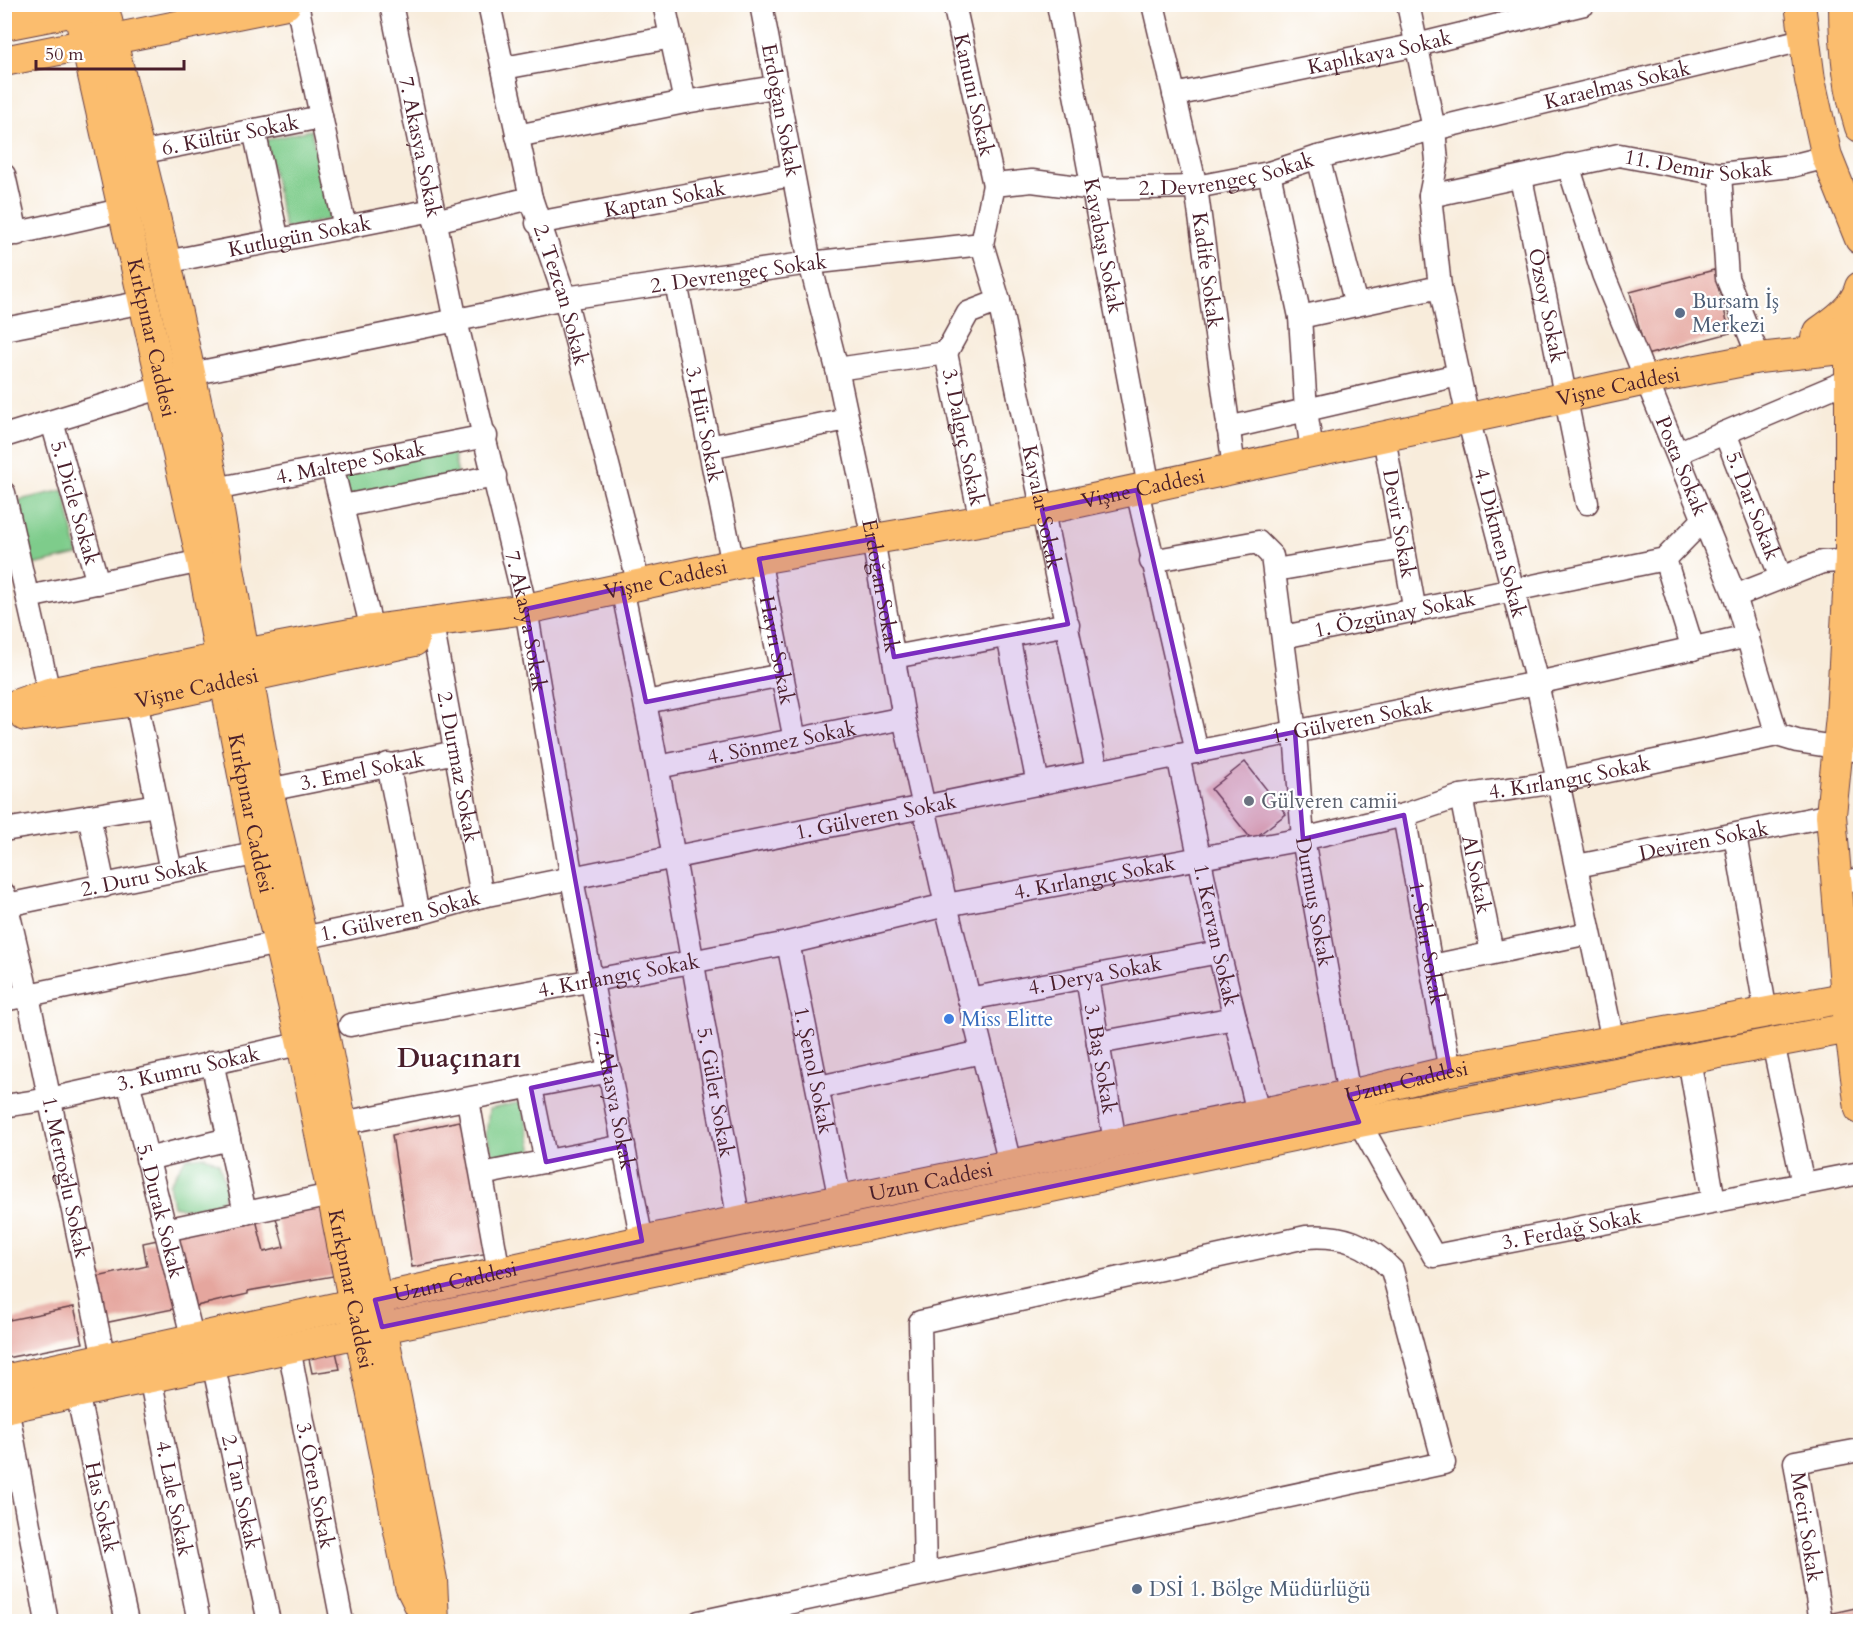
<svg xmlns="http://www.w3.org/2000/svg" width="1865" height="1626" viewBox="0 0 1865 1626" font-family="Cardo,serif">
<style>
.green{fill:#7ecc8b;stroke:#64765b;stroke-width:1.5}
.building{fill:#e5a69e}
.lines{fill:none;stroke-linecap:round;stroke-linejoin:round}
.minor-casing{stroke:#643e45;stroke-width:25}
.major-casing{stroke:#643e45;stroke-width:32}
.minor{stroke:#fff;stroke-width:22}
.major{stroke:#fbbd6e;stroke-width:30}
.marked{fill:#7b2cbf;fill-opacity:0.2;stroke:#7b2cbf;stroke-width:4.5;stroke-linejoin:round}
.service-dot{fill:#5c6f8a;stroke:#fff;stroke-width:2}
.worship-dot{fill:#6b7280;stroke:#fff;stroke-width:2}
.shop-dot{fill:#3f7fe0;stroke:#fff;stroke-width:2}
.labels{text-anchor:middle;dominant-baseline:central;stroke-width:4.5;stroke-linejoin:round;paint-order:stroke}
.street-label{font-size:21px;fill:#4a1f2b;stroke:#fff}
.service-label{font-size:21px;fill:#4e5e75;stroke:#fff;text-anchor:start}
.worship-label{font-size:21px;fill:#5b616d;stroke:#fff;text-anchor:start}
.shop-label{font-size:21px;fill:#366cbe;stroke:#fff;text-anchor:start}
.district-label{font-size:27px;font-weight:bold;fill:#4a1f2b;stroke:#fff}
</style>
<rect width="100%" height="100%" fill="#fff"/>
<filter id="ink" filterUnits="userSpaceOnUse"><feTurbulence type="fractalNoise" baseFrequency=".0167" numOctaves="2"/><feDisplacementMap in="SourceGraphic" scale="12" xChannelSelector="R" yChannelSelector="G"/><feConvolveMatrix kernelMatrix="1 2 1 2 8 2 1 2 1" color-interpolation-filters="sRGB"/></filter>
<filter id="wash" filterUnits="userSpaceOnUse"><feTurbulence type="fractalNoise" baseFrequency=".008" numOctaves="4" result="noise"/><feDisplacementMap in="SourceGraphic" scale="24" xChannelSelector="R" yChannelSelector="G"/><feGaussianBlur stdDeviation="1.35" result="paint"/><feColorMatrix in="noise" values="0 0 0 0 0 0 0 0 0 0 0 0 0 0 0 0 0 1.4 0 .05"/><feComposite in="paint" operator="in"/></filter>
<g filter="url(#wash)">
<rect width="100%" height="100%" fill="#f8ecdb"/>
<path class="green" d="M311,130L331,219L285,229L266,140Z
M452,447L458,475L346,498L340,470Z
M64,490L78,555L33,565L19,500Z
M522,1102L533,1152L496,1159L486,1136L489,1109Z
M205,1156L219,1163L227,1190L220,1203L188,1209L173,1206L169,1184L186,1158Z"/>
<g id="blocks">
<path class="building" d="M1714,270L1730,333L1646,355L1630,292Z
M1245,762L1286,814L1252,840L1211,789Z
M469,1119L489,1253L412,1267L392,1135Z
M325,1200L339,1275L248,1291V1294L192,1307L173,1232L254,1211L264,1252L284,1247L273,1207Z
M167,1238L178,1308L104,1323L97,1277L147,1266L143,1243Z
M74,1307L83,1343L6,1358L4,1321Z
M334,1343L340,1369L312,1373L307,1349Z
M1860,1607V1622H1830L1828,1614Z"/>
</g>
</g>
<g filter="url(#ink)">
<use href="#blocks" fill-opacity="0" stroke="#643e45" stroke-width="1.5"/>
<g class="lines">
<g class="minor-casing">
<g id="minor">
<path d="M297,4L345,228"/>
<path id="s1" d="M391,4L456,321L526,609L572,879L642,1241"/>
<path id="s2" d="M489,4L531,198L565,298L639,585"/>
<path d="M664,4L685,102"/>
<path id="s3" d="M761,4L810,263L837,369L873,539L904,718L946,905L1010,1164"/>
<path id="s4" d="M954,4L994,185"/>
<path id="s5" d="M1058,4L1149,487"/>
<path id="s6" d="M1153,4L1196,187L1234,468"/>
<path id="s7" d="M1408,4L1434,129L1437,161L1430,196L1440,287L1468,418L1537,683L1613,1041"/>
<path d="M504,68L672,37"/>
<path id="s8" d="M1174,95L1417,45L1584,4"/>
<path d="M254,130L278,241"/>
<path d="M517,136L685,102L775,87"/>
<path id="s9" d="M139,153L321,117"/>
<path d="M1318,157L1356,305"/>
<path id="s10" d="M1568,165L1603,274L1735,596L1777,735"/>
<path d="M1269,173L1300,317L1306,410L1312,451"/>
<path d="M1720,174L1727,278L1759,358"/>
<path d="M4,175L17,234"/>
<path id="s11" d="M1521,178L1587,503"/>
<path id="s12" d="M1430,196L1619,155L1720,174L1791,166L1827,157"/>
<path d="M435,221L531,198"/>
<path id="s13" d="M537,223L792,175"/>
<path d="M4,236L121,210"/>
<path id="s14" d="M982,244L999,301L1097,771"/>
<path id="s15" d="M166,262L433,210"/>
<path id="s16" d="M676,283L733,565"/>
<path d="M1300,317L1440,287"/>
<path d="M4,329L144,302"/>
<path id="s17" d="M946,353L981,521"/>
<path d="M837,369L946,353L968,313L999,301"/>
<path id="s18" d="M52,422L98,583"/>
<path d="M1228,428L1458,375"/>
<path id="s19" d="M1725,433L1781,578"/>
<path id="s20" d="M4,436L163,387L191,374L565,298L810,263L982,244L994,185L1032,181L1094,189L1196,187L1269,173L1318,157L1803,40"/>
<path id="s21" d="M1384,437L1415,612"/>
<path d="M709,447L847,419"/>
<path d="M1677,453L1852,379"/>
<path d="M332,466L372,630"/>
<path id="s22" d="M215,489L486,436"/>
<path d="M1137,490L1197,752"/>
<path d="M4,493L49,693"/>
<path d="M343,506L495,476"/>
<path id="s23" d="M759,559L795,740"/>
<path d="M1665,559L1693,649"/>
<path id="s24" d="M1151,561L1258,542L1272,556L1295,732L1303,839L1349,1095L1359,1122L1434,1256L1860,1173"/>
<path d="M1275,570L1404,548"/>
<path id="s25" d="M622,588C666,799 700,1010 739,1221"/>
<path d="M1735,596L1822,562L1860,560"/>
<path d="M28,597L202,561"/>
<path id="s26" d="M434,635L482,896"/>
<path d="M1008,636L1038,784"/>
<path id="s27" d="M1283,637L1665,559L1704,519"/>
<path d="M894,657L1068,624"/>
<path d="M136,701L171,871"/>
<path d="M646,702L782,675"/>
<path d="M1841,716L1860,709"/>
<path id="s28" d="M1178,755L1219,952L1258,1113"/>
<path d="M388,764L418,914"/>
<path id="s29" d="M658,767L904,718"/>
<path id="s30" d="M268,790L456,752"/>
<path id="s31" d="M1461,796L1492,953"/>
<path id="s32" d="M1404,815L1450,1071"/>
<path d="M89,816L104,886"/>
<path d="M4,830L157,805"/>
<path d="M1735,835L1766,1013"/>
<path id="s33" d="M1577,866L1831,815"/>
<path d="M1835,884L1860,879"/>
<path id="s34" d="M4,894L28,996L104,1359"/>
<path id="s35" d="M7,905L274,850"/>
<path id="s36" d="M788,943L840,1200"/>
<path d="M1432,966L1589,933"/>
<path id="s37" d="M1087,978L1115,1142"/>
<path id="s38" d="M969,999L1219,952"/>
<path id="s39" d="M4,1000L418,914L482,896L1537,683L1748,636"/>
<path id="s40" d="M350,1025L691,962L788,943L946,905L1303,839L1404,815L1461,796L1557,782L1777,735L1797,741L1860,751"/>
<path d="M1098,1043L1235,1018"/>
<path d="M1773,1043L1803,1184"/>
<path d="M1689,1059L1714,1201"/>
<path d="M212,1062L245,1213"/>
<path id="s41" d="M128,1081L193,1340"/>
<path d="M819,1087L982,1052"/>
<path d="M531,1088L546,1162"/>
<path d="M468,1100L499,1272"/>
<path id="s42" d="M4,1106L50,1099L317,1040"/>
<path d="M342,1123L610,1071"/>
<path d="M147,1159L229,1139"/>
<path d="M482,1174L624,1146"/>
<path d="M165,1230L331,1195"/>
<path id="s43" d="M289,1348L342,1622"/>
<path id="s44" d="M213,1363L269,1622"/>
<path id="s45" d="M150,1377L199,1622"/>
<path id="s46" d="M77,1393L127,1622"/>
<path d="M7,1407L47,1622"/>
<path d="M699,1622L1444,1463L1392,1270C1368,1244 1342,1234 1306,1237L920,1322L925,1574"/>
<path d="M1821,1622L1795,1462L1860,1450"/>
</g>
</g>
<g class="major-casing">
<g id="major">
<path id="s47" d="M77,4L202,561L258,853L302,1043L410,1586L428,1622"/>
<path d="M103,4L166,262L215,489L268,790L325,1039L432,1580L434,1622"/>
<path d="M1800,4L1810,80L1827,157L1860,239"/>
<path d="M1844,4C1844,44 1848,89 1860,127"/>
<path d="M4,25L96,7"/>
<path d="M4,61L286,4"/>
<path d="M1819,332C1835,321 1855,307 1860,287"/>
<path d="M1816,338L1860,324"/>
<path d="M1860,351L1850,348V559L1841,716L1831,815L1846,998L1860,1109"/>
<path id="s48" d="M4,709L49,693L221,658L372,630L526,609L759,559L1042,510L1646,380L1759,358L1860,347"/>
<path id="s49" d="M25,716L136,701L414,641"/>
<path id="s50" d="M4,1380L642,1241L1349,1095L1450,1071L1860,995"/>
<path d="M4,1408L1359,1122L1860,1026"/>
</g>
</g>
<use href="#minor" class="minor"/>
<use href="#major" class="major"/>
</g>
</g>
<path class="marked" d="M1137,490L1197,752L1295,732L1303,839L1404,815L1450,1071L1349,1095L1359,1122L382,1327L375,1300L642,1241L624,1146L546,1162L531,1088L610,1071L526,609L622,588L646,702L782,675L759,559L873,539L894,657L1068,624L1042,510Z"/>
<g class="service-dot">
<circle cx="1680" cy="313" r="6"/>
<circle cx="1137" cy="1589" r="6"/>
</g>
<circle class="worship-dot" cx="1249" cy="801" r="6"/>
<circle class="shop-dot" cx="949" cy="1019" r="6"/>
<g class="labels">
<g class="street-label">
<text stroke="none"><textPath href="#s8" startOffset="210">Kaplıkaya Sokak</textPath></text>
<text stroke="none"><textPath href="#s20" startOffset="1696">Karaelmas Sokak</textPath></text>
<text stroke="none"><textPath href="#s4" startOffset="93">Kanuni Sokak</textPath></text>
<text stroke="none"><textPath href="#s3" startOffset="108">Erdoğan Sokak</textPath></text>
<text stroke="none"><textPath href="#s9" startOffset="93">6. Kültür Sokak</textPath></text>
<text stroke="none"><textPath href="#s1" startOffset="146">7. Akasya Sokak</textPath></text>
<text stroke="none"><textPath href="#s12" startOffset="274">11. Demir Sokak</textPath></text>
<text stroke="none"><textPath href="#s20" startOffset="1294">2. Devrengeç Sokak</textPath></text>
<text stroke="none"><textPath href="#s13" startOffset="130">Kaptan Sokak</textPath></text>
<text stroke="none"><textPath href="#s15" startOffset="136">Kutlugün Sokak</textPath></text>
<text stroke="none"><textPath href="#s5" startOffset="246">Kayabaşı Sokak</textPath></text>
<text stroke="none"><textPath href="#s6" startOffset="272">Kadife Sokak</textPath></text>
<text stroke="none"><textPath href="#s20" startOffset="754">2. Devrengeç Sokak</textPath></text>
<text stroke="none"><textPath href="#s2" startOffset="300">2. Tezcan Sokak</textPath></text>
<text stroke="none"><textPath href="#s11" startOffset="130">Özsoy Sokak</textPath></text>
<text stroke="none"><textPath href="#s47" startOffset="342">Kırkpınar Caddesi</textPath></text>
<text stroke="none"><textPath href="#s48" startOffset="1647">Vişne Caddesi</textPath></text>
<text stroke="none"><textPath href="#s16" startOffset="144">3. Hür Sokak</textPath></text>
<text stroke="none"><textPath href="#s17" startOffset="86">3. Dalgıç Sokak</textPath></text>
<text stroke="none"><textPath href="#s22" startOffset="138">4. Maltepe Sokak</textPath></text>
<text stroke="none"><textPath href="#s10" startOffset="322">Posta Sokak</textPath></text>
<text stroke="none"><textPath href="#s48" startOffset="1161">Vişne Caddesi</textPath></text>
<text stroke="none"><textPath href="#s18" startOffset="84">5. Dicle Sokak</textPath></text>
<text stroke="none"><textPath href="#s19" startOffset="78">5. Dar Sokak</textPath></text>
<text stroke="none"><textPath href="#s14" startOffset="270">Kayalar Sokak</textPath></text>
<text stroke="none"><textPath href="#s21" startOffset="88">Devir Sokak</textPath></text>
<text stroke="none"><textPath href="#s7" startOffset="550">4. Dikmen Sokak</textPath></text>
<text stroke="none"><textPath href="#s48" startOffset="675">Vişne Caddesi</textPath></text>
<text stroke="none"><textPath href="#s3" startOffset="594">Erdoğan Sokak</textPath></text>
<text stroke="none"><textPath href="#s27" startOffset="114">1. Özgünay Sokak</textPath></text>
<text stroke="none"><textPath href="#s1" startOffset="632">7. Akasya Sokak</textPath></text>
<text stroke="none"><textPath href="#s23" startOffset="93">Hayri Sokak</textPath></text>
<text stroke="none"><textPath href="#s49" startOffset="174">Vişne Caddesi</textPath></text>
<text stroke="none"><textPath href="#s39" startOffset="1377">1. Gülveren Sokak</textPath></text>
<text stroke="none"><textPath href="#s29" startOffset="126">4. Sönmez Sokak</textPath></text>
<text stroke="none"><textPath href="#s26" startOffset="134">2. Durmaz Sokak</textPath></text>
<text stroke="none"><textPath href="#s30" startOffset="96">3. Emel Sokak</textPath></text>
<text stroke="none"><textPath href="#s40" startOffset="1245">4. Kırlangıç Sokak</textPath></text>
<text stroke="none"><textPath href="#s47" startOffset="828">Kırkpınar Caddesi</textPath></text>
<text stroke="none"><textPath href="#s39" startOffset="891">1. Gülveren Sokak</textPath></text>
<text stroke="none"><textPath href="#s33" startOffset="129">Deviren Sokak</textPath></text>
<text stroke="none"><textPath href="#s31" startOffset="80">Al Sokak</textPath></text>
<text stroke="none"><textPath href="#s35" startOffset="140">2. Duru Sokak</textPath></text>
<text stroke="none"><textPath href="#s40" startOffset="759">4. Kırlangıç Sokak</textPath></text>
<text stroke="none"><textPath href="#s24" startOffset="477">Durmuş Sokak</textPath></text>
<text stroke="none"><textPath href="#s39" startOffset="405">1. Gülveren Sokak</textPath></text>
<text stroke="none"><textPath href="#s28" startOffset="184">1. Kervan Sokak</textPath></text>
<text stroke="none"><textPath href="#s32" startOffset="130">1. Sular Sokak</textPath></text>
<text stroke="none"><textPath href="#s40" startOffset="273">4. Kırlangıç Sokak</textPath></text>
<text stroke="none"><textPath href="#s38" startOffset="128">4. Derya Sokak</textPath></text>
<text stroke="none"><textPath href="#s37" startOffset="82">3. Baş Sokak</textPath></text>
<text stroke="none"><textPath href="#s42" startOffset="188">3. Kumru Sokak</textPath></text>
<text stroke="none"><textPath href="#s36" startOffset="130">1. Şenol Sokak</textPath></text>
<text stroke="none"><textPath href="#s50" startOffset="1434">Uzun Caddesi</textPath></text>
<text stroke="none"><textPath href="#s25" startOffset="513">5. Güler Sokak</textPath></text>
<text stroke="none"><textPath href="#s1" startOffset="1118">7. Akasya Sokak</textPath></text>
<text stroke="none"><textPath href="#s34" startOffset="290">1. Mertoğlu Sokak</textPath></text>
<text stroke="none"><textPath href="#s50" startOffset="948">Uzun Caddesi</textPath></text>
<text stroke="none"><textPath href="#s41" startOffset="134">5. Durak Sokak</textPath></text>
<text stroke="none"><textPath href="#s24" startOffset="996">3. Ferdağ Sokak</textPath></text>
<text stroke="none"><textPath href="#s50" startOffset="462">Uzun Caddesi</textPath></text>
<text stroke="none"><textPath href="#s47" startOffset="1314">Kırkpınar Caddesi</textPath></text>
<text stroke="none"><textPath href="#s43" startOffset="140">3. Ören Sokak</textPath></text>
<text stroke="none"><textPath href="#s44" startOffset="132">2. Tan Sokak</textPath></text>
<text stroke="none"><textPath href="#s45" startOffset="124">4. Lale Sokak</textPath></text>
<text stroke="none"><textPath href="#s46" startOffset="117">Has Sokak</textPath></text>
<text transform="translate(1806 1527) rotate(81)">Mecir Sokak</text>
</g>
<g class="service-label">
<text x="1692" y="301">Bursam İş<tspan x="1692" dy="24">Merkezi</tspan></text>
<text x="1149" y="1589">DSİ 1. Bölge Müdürlüğü</text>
</g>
<g class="worship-label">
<text x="1261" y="801">Gülveren camii</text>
</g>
<g class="shop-label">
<text x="961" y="1019">Miss Elitte</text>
</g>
<g class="district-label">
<text x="459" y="1058">Duaçınarı</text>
</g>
</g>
<rect width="1865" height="1626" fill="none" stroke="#fff" stroke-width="24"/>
<path d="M36 60v9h148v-9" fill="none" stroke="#4a1f2b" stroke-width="3"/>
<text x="45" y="60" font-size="18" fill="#4a1f2b" stroke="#ffffff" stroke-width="4.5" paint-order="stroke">50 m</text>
</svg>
